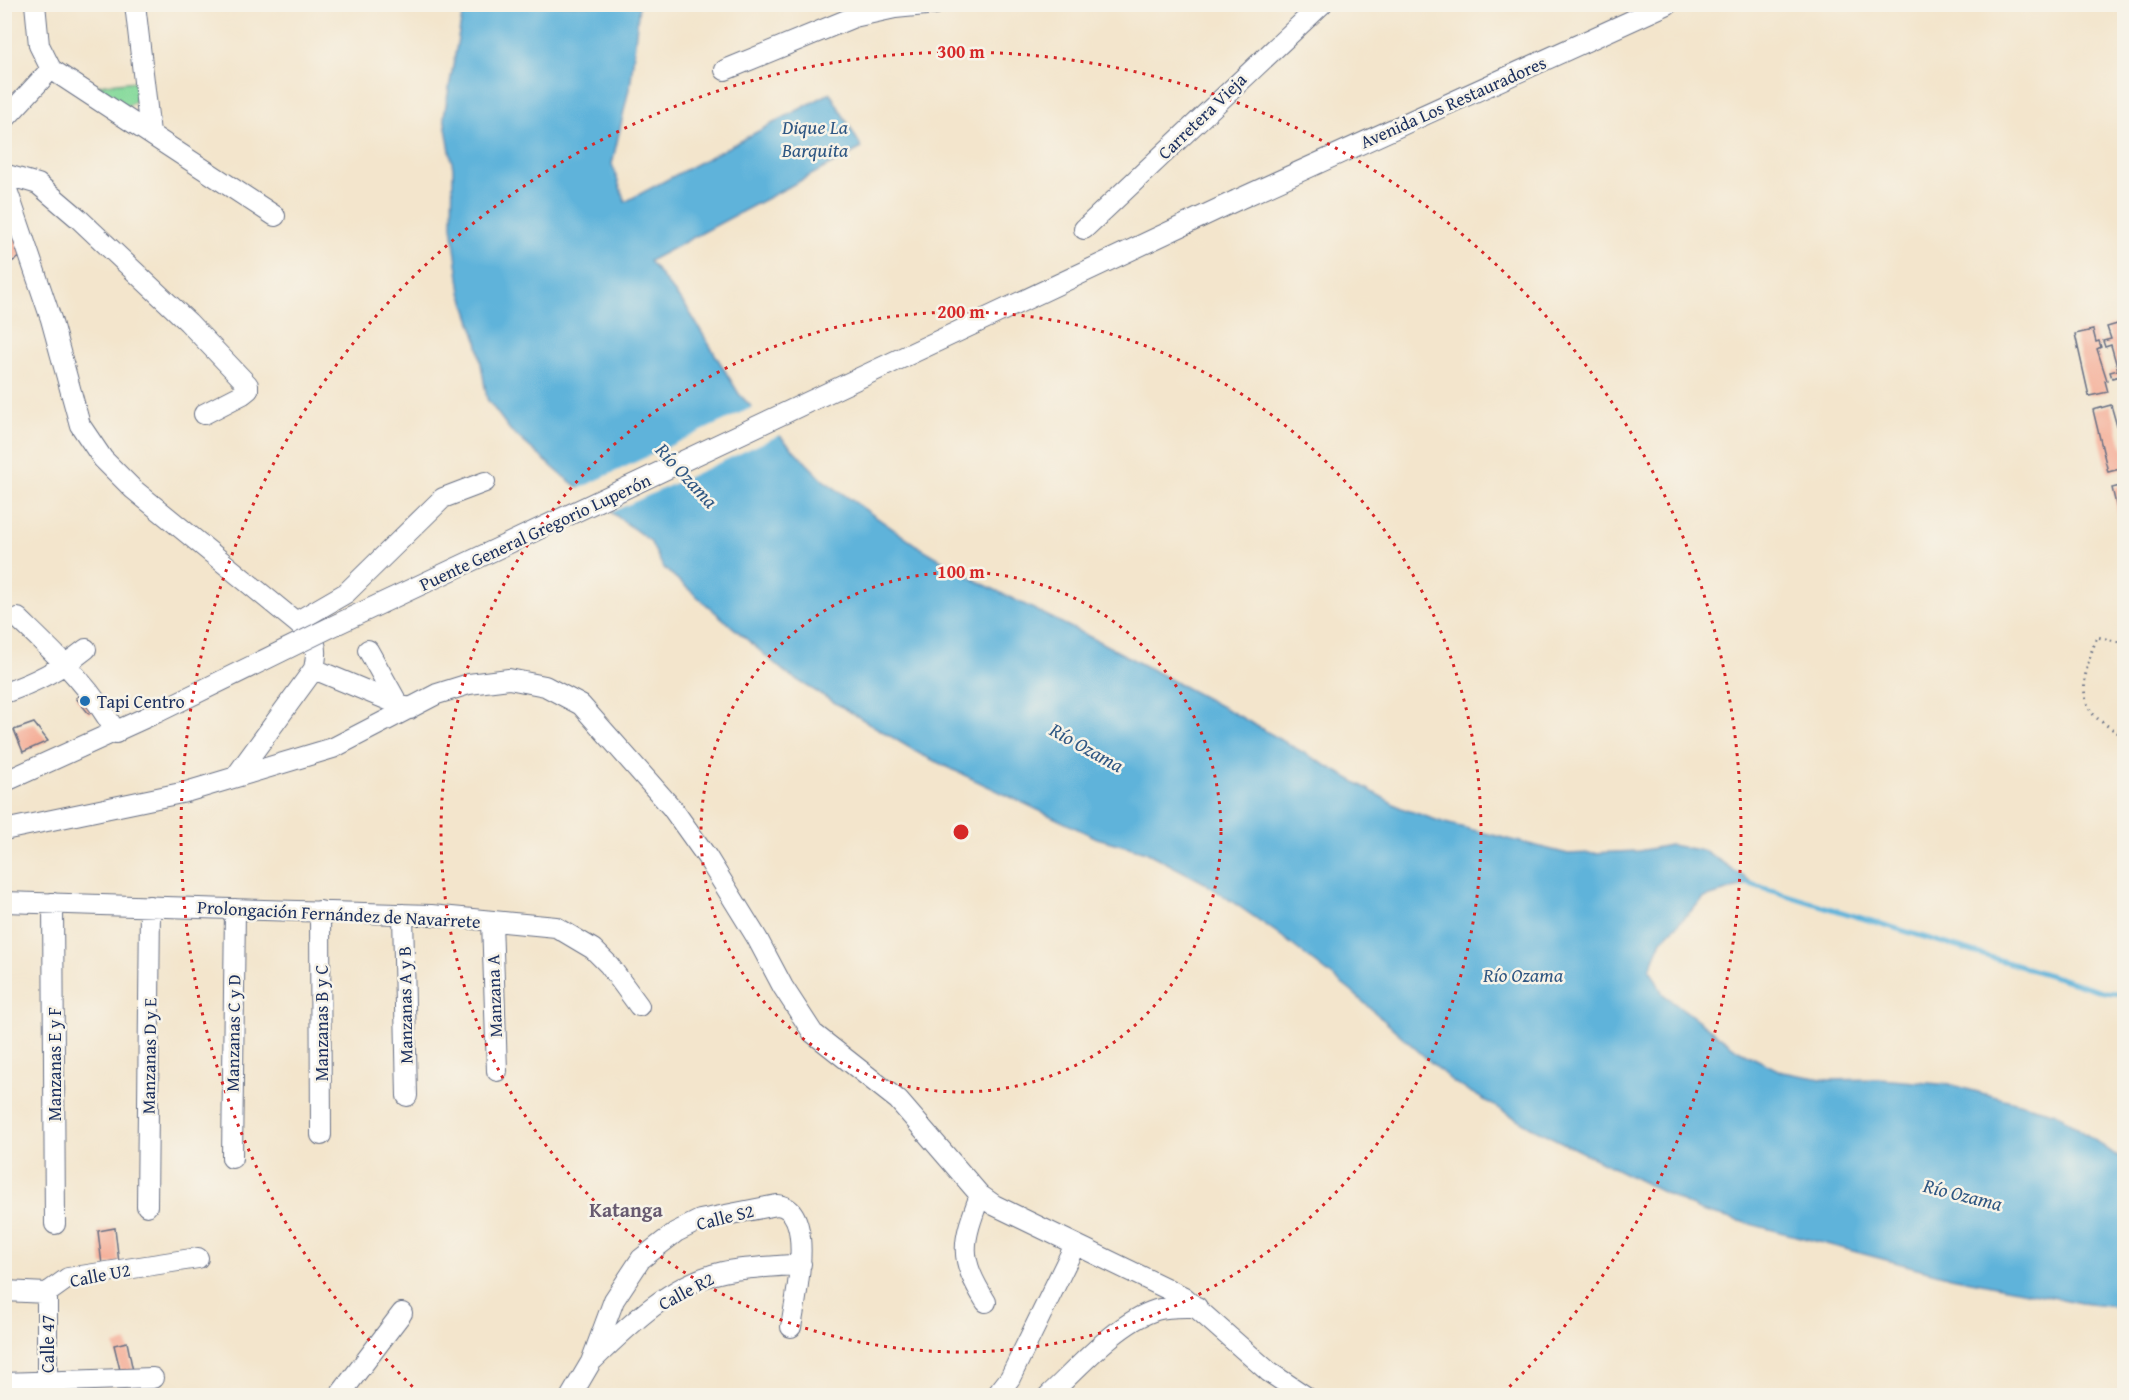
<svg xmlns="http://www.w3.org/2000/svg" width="2129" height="1400" viewBox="0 0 2129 1400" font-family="'Gentium Book Plus',serif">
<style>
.green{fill:#87da9c;stroke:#51847d;stroke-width:1.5}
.water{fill:#5eb3da;stroke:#3c719c;stroke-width:1.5}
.pier{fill:#f3e5cc}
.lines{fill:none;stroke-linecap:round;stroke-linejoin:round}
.stream{stroke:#5eb3da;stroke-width:5}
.building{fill:#f4a992}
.minor-casing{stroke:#676f84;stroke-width:22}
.path{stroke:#676f84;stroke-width:3;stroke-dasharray:1.5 4.5;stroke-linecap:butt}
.minor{stroke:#fff;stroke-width:20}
.minor-bridge-casing{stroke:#676f84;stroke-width:22;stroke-linecap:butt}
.minor-bridge{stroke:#fff;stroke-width:20}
.ring{fill:none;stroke:#d62828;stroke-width:3;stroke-dasharray:3 6}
.poi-dot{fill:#1f6fb2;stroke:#f7f3e8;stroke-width:2}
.labels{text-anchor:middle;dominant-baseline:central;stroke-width:5;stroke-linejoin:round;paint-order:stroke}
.street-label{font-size:18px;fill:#1b2f5e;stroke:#f7f3e8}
.poi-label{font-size:18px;fill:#1b2f5e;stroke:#f7f3e8;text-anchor:start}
.water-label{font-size:20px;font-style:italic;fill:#2f5783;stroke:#f7f3e8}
.neighbourhood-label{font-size:20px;font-weight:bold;fill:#675a70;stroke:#f7f3e8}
.centre{fill:#d62828;stroke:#f7f3e8;stroke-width:3}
.ring-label{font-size:18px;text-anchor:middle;font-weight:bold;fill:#d62828;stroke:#f7f3e8;stroke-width:5;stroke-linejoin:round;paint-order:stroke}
</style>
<rect width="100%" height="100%" fill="#f7f3e8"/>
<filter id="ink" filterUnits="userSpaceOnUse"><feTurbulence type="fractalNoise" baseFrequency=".0167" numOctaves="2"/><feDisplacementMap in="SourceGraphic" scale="12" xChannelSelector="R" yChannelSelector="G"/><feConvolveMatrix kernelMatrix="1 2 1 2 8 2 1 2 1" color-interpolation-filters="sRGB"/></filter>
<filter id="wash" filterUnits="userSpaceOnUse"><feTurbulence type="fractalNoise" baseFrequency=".008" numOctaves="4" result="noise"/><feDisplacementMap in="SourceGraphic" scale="24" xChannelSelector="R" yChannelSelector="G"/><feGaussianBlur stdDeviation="1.35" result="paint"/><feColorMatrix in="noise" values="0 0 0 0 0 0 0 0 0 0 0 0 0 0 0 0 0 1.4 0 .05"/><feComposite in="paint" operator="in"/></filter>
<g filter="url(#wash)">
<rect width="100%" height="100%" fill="#f3e5cc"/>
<path class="green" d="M136,81L137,100L128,106H123L98,85Z"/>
<path class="water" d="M464,5H639L631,80L612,164L625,202L830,93L862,148L649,261L687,308L739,394L823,480L916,545L977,581L1098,641L1239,716L1401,808L1445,823L1568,854L1639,851L1670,845L1705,851L1753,883L1704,898L1662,940L1650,969L1663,994L1738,1050L1782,1072L1827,1080L1879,1079L1952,1085L2056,1113L2117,1156L2124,1158V1308L2081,1303L1951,1277L1701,1211L1531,1127L1453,1082L1351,991L1276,932L1205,883L1146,852L1097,838L920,754L787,674L663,567L650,541L564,477L510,430L487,399L477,340L461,292L452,226L453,168L444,116Z"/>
<path class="pier" d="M755,406L782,434L608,514L576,490Z"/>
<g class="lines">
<path class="stream" d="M1747,883L2105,992L2124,994"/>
</g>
<g id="blocks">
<path class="building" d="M10,227L26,254L4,266V230Z
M2124,322V391L2120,376L2112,378L2110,372L2118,370L2111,345L2105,347L2103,341L2111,339L2107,327Z
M2093,330L2096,342L2099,341L2101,347L2097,349L2107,380L2105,381L2108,392L2089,396L2075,334Z
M2111,405L2124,451V468L2108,472L2093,410Z
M2124,485V538L2112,488Z
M84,692L93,711L89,714L76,698Z
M34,723L48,741L23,752L14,730Z
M115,1228L119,1263L102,1265L98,1231Z
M127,1342L133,1371L121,1374L114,1345Z"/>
</g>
</g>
<g filter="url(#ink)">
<use href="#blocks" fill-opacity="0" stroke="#676f84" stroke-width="1.5"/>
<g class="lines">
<g class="minor-casing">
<path id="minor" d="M35,4L39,45L51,69L275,216
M135,4L150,133
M725,70L854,17L895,8L936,4
M4,120L51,69
M4,174L38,184L78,218L188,322L248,385V390L243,394L204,414
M4,181L51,319L80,425L103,459L133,489L296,622C316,639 319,643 314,669L236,776
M1237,200L1668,4
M1084,229L1322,4
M18,618C54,653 92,687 116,733
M296,622L346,593L443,498L485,482
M368,650L397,702
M314,669L410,709
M4,693C34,683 61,669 86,649
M4,782L158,712
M4,830L186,792L333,748L437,694L469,684L509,679L545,686L581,705L672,808L707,857L757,938L783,987L813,1033L898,1100L980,1195L994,1205L1184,1297L1269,1372L1305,1396
M4,902L431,915L556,927L593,949L609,965L639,1006
M53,903L55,1224
M320,911L321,1135
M403,914L407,1096
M492,921L497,1071
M232,1158L235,909
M980,1195C962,1244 958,1257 986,1302
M147,1206L150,906
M4,1291L47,1293L68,1278L198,1258
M47,1293V1396
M593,1360C629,1325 672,1283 723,1272C748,1267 775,1267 801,1264
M4,1383L153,1378
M339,1396L402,1313
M571,1396L591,1362L614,1300L641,1259L676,1232L700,1220L777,1205C817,1208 795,1302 791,1327
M996,1396L1010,1378L1075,1245
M1048,1396C1078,1368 1118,1322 1156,1310C1168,1306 1184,1307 1197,1307"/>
</g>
<path class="path" d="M2124,643L2097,637C2088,660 2074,698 2097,718C2105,725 2116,731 2124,737"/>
<use href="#minor" class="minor"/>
<g class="minor-bridge-casing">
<path id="minor-bridge" d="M158,712L331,627L1237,200"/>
</g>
<use href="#minor-bridge" class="minor-bridge"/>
</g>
</g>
<g class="ring">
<circle cx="961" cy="832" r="260"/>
<circle cx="961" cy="832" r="520"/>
<path d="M419 1393A780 780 0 1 1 1503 1393"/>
</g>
<circle class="poi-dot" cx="85" cy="701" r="6"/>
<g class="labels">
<g class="street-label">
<text transform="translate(1453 102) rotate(-24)">Avenida Los Restauradores</text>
<text transform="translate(1202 116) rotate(-44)">Carretera Vieja</text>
<text transform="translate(535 532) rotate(-25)">Puente General Gregorio Luperón</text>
<text transform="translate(339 914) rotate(3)">Prolongación Fernández de Navarrete</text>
<text transform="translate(494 996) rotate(-92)">Manzana A</text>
<text transform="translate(405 1005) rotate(-91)">Manzanas A y B</text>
<text transform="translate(321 1023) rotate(-90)">Manzanas B y C</text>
<text transform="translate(233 1033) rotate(-89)">Manzanas C y D</text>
<text transform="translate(149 1056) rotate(-89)">Manzanas D y E</text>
<text transform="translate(54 1064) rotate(-90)">Manzanas E y F</text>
<text transform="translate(725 1217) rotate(-14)">Calle S2</text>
<text transform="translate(100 1275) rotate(-11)">Calle U2</text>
<text transform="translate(686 1291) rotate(-28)">Calle R2</text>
<text transform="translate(47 1344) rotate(-90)">Calle 47</text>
</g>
<g class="poi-label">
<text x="97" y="701">Tapi Centro</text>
</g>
<g class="water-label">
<text x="815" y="126">Dique La<tspan x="815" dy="23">Barquita</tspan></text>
<text transform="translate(687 475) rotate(47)">Río Ozama</text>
<text transform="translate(1087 747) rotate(29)">Río Ozama</text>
<text x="1523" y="974">Río Ozama</text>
<text transform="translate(1963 1194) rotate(14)">Río Ozama</text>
</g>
<g class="neighbourhood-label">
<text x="626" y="1209">Katanga</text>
</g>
</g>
<circle cx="961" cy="832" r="9" class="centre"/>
<g class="ring-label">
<text x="961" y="58">300 m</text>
<text x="961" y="318">200 m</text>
<text x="961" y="578">100 m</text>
</g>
<rect width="2129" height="1400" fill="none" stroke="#f7f3e8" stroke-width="24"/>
</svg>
